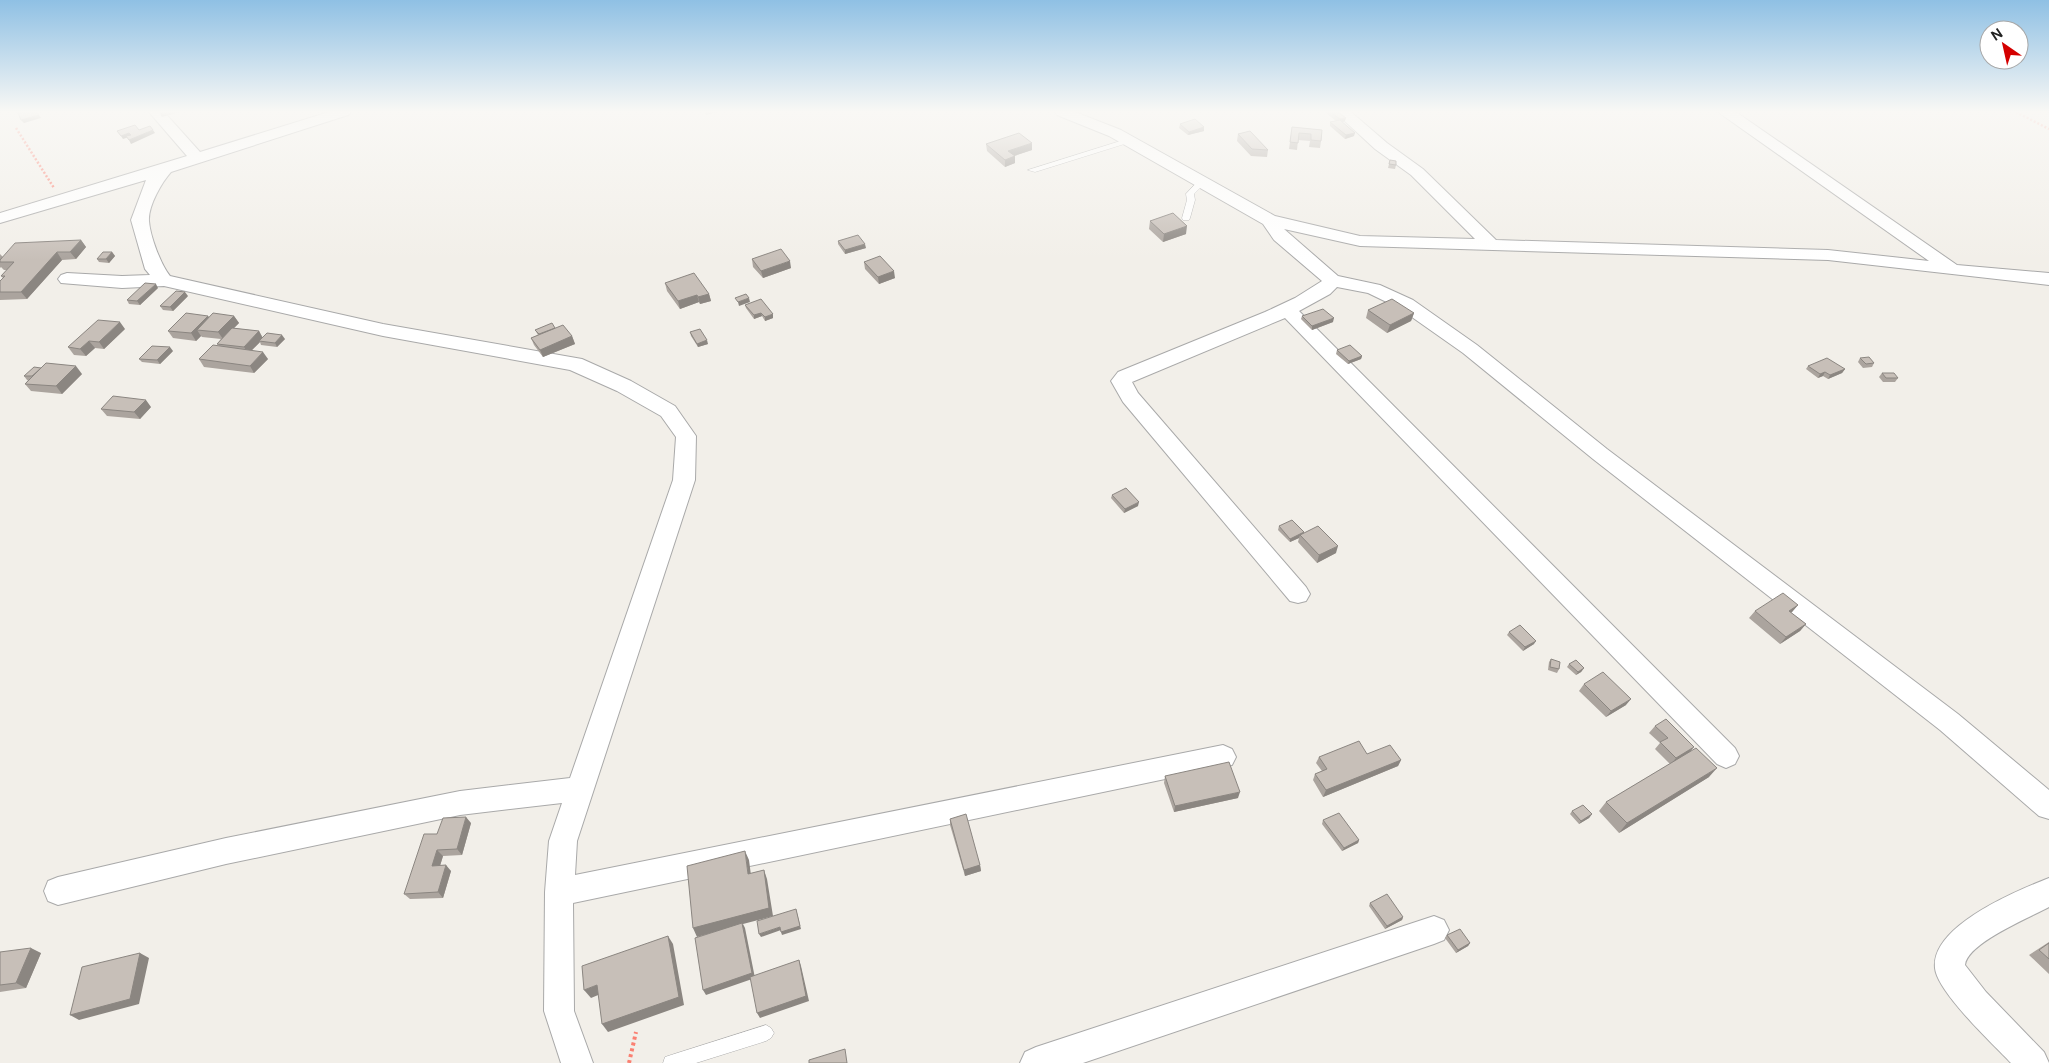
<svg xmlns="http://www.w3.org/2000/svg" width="2049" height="1063" viewBox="0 0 2049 1063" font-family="'DM Sans',sans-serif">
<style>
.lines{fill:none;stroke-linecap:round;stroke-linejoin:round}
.lane-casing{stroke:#a9a9a9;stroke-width:1}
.street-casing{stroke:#a9a9a9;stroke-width:2}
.path-far1{stroke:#fa8072;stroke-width:2.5;stroke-dasharray:2 2;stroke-linecap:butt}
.path{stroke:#fa8072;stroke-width:4;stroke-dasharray:3 3;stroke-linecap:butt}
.lane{fill:#fff;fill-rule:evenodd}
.street{fill:#fff;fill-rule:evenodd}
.wall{fill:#aba49e}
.shaded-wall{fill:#8b8681}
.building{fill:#c7bfb8;stroke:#8b8681}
</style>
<rect width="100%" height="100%" fill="#f2efe9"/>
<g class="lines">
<g class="lane-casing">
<path id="lane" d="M1127,139L1134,141L1035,172L1028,170Z
M1200,179L1207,181L1194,194L1195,200L1190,218L1189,220H1183L1182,218L1187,200L1186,194Z
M766,1025L771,1028L774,1033L771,1038L766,1041L696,1063H663L665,1057L671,1055Z"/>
</g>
<g class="street-casing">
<path id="street" d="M149,112H164L200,152L329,112H351L348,115L171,172C162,182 148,206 149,221C150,236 161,265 170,276L383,324L582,359L631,381L675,406L696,436L695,480L577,841L575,875L1223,745L1232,749L1236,757L1232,765L573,903L574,1011L593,1063H561L544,1011L545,892L549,841L562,803L460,815L226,864L58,905L48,901L44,891L48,881L58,877L226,838L460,791L570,778L673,480L676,437L661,416L617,391L570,370L383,336L164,286L122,288L61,283L58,279L61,275L67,273L122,276L150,275L145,269L131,220L146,180L0,223V213L187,156Z
M1055,112H1075L1121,130L1275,216L1360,236L1475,239L1411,175L1375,149L1335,112H1351L1387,143L1423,169L1496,240L1828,250L1929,261L1718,112H1736L1957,265L2049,273V285L1828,260L1360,246L1284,229L1338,276L1380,285L1413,300L1477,345L1607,449L1958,714L2049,790V819L2039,816L1940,730L1593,459L1463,353L1399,308L1368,293L1337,287L1330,294L1299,311L1735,748L1739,756L1735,764L1726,768L1717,764L1285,318L1132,382L1138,393L1306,587L1310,594L1306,601L1298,603L1290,601L1123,402L1111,381L1118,372L1265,312L1295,298L1322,281L1274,240L1263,224L1109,136L1057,115Z
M2049,878V907C2031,917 1967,943 1965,965L1986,992L2044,1052L2049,1063H2011C1994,1045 1937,992 1935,968C1931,926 2016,891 2049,878Z
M1434,916L1444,920L1449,930L1444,940L1434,944L1083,1063H1020L1025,1052L1036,1047Z"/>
</g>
<path class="path-far1" d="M2016,112L2049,129
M16,128L54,188"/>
<path class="path" d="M629,1063L636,1032"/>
<use href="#lane" class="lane"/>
<use href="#street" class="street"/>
</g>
<path class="wall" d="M1325,112H1338L1345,121L1342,122L1354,136L1345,139L1330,126V122L1336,121Z
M1180,124L1204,127V131L1188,135L1179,128Z
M1292,127L1322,130L1321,141L1320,148L1309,147L1310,141L1298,140L1297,150L1289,149Z
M1238,134L1268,150L1267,157L1251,156L1237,141Z
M986,144L1032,150L1014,156L1015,163L1005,167L987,151Z
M1390,160L1396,165L1395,169L1388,168Z
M1150,221L1186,234L1163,242L1149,229Z
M81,240L86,247L76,259L62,260L27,299L0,300V281L3,278L1,276L7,270H4L1,267L0,268V254L3,257Z
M838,241L866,248L845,254L838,244Z
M112,252L115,256L109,263L99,262L97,259Z
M752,259L791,268L763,278L753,267Z
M864,262L895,278L879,284L865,269Z
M665,283L709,294L711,301L700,304L699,302L680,309L667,291Z
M158,288L140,305L129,304L127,300Z
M188,296L173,311L163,310L160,306Z
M745,305L773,318L765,321L762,316L754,319L746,308Z
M1368,310L1414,313L1411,321L1387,333L1366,318Z
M208,316L209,317L234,316L239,323L234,328L259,331L263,338L285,339L277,347L261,345L260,342L252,350L268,359L254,373L204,367L199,359L219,346L217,344L221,339L202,337L201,336L196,341L173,338L168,331Z
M1302,316L1333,322L1312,330L1301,319Z
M555,328L572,336L575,344L543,357L534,345L531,338L538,335L535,330Z
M125,329L104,349L95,348L86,356L74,355L68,347Z
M690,332L708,344L698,347L691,336Z
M1337,350L1362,356L1361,359L1348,364L1336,354Z
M173,351L160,364L142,362L139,359Z
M1860,358L1874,363L1872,367L1863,368L1858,362Z
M1808,366L1845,369L1842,373L1828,379L1823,376L1818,378L1806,369Z
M1882,373L1898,378L1895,382H1883L1879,377Z
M82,374L62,394L31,391L25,384L28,380H27L24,376Z
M151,407L140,419L107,416L101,409Z
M1112,495L1138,506L1124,513L1111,498Z
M1279,526L1304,533L1336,553L1317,563L1298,542L1299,538L1290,542L1278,530Z
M1798,605L1791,613L1806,624L1800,631L1780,644L1749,618L1755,611Z
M1509,632L1534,644L1523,651L1507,635Z
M1551,659L1559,669L1557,673L1548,670L1549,662Z
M1569,664L1584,668L1581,672L1576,675L1567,667Z
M1584,684L1626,705L1606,717L1579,691Z
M1655,726L1691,751L1709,777L1619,833L1599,811L1606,802L1670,764L1655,749L1660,743L1649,733Z
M1367,754L1401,760L1398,766L1323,797L1313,780L1315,774L1322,771L1316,763L1319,757Z
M1165,776L1238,798L1174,812L1164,783Z
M1572,811L1592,814L1589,818L1579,824L1570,814Z
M950,819L980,865L981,871L965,876L950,825Z
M1323,820L1359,840L1358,843L1342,851L1322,824Z
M471,823L462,855L443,856L440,866L451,871L443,898L410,899L404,894L437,834Z
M1370,903L1403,917L1402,920L1385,929L1369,906Z
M1447,935L1470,943L1468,946L1456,953L1445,938Z
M2049,942V974L2029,955Z
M0,952L41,953L26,988L0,992Z"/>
<path class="shaded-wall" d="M37,112L41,118L24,123L21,120Z
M159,112H180L162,117Z
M705,112H717L706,115Z
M1346,118L1345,121L1339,123L1340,119Z
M1204,127V131L1188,135L1189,132Z
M153,130L155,133L131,144L129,140Z
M129,133L132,136L123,139L121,136Z
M1355,133L1354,136L1345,139L1346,135Z
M1032,143V150L1008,158V151Z
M1015,156V163L1005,167V160Z
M1187,226L1186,234L1163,242L1164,234Z
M81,240L86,247L76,259L70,252Z
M865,244L866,248L845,254V250Z
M57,252L62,260L27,299L21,292Z
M112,252L115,256L109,263L106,259Z
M790,261L791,268L763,278L761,271Z
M894,271L895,278L879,284L878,277Z
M156,284L158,288L140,305L137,301Z
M185,292L188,296L173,311L170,307Z
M709,294L711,301L700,304L698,297Z
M697,295L699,302L680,309L678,301Z
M749,298L750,302L739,306L738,302Z
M761,313L762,316L754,319V315Z
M1414,313L1411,321L1387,333L1390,325Z
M773,314V318L765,321V317Z
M208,316L213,323L197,330L201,336L196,341L191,333Z
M234,316L239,323L223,339L218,332Z
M1334,318L1333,322L1312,330V326Z
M120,322L125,329L104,349L99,342Z
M259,331L263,339L259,341L260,342L248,354L244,347Z
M282,335L285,339L277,347L275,343Z
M572,336L575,344L543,357L540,350Z
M707,340L708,344L698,347L697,344Z
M89,341L95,348L86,356L80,349Z
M170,347L173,351L160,364L157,360Z
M263,352L268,359L254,373L250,366Z
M1362,356L1361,359L1348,364L1349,361Z
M76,366L82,374L62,394L56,386Z
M1845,369L1842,373L1828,379L1830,375Z
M1825,372L1823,376L1818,378L1820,374Z
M146,400L151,407L140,419L134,412Z
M1139,502L1138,506L1124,513L1125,509Z
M1304,532L1303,536L1300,535L1299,538L1290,542V539Z
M1338,546L1336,553L1317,563L1319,555Z
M1798,605L1792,612L1783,618L1789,611Z
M1806,624L1800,631L1780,644L1786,637Z
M1536,641L1534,644L1523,651L1525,647Z
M1584,668L1581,672L1576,675L1578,672Z
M1631,699L1626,705L1606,717L1611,711Z
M1694,747L1689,753L1671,764L1676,758Z
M1401,760L1398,766L1323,797L1326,790Z
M1717,768L1709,777L1619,833L1627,823Z
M1240,792L1238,798L1174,812L1175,806Z
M1592,814L1589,818L1579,824L1581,821Z
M466,817L471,823L462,855L457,849Z
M1359,840L1358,843L1342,851L1344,848Z
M437,850L443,856L438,872L432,866Z
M745,851L749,860L752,883L748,874Z
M446,865L451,871L443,898L438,892Z
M980,865L981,871L965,876L964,870Z
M764,870L767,879L773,916L743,924L745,928L755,978L706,995L703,990L743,924L697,937L693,928Z
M796,909L801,929L782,935L781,932Z
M1403,917L1402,920L1385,929L1387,926Z
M780,927L781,930L761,937L759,934Z
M668,936L673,944L684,1005L608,1032L602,1024Z
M1470,943L1468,946L1456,953L1458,950Z
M31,948L41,953L26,988L16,983Z
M140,953L149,958L139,1004L79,1020L70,1015Z
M799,960L801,966L809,1001L760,1018L757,1013Z
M597,985L603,993L591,998L584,990Z"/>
<path class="building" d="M24,112H37L39,115L21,120L18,113Z
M1330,112H1338L1346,118L1340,119Z
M1195,119L1204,127L1189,132L1180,124Z
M1340,120L1355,133L1346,135L1330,122Z
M135,125L139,130L150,126L153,130L129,140L126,136L131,135L129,133L121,136L117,131Z
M1292,127L1322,130L1321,141L1311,140V134L1299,133L1298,143L1290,142Z
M1250,131L1268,150L1252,149L1238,134Z
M1019,133L1032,143L1008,151L1015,156L1005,160L986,144Z
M1390,160L1396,161V165L1389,164Z
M1173,213L1187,226L1164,234L1150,221Z
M858,235L865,244L845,250L838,241Z
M81,240L70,252H57L21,292H0V281L5,276H1L14,262H0V260L15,243Z
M781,249L790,261L761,271L752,259Z
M103,252H112L106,259H97Z
M880,256L894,271L878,277L864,262Z
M694,273L709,294L698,297L697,295L678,301L665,283Z
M145,283L156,284L137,301L127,300Z
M176,291L185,292L170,307L160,306Z
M746,294L749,298L738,302L735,298Z
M761,299L773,314L765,317L761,313L754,315L745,305Z
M1392,299L1414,313L1390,325L1368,310Z
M1323,309L1334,318L1312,326L1302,316Z
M186,313L208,316L191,333L168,331Z
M213,313L234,316L218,332L197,330Z
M98,320L120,322L99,342L89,341L80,349L68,347Z
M552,323L555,328L539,334L535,330Z
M563,325L572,336L540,350L531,338Z
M232,328L259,331L244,347L217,344Z
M700,329L707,340L697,344L690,332Z
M267,333L282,335L275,343L259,341Z
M213,345L263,352L250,366L199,359Z
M1350,345L1362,356L1349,361L1337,350Z
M152,346L170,347L157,360L139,359Z
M1869,357L1874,363L1866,364L1860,358Z
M1827,358L1845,369L1830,375L1825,372L1820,374L1808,366Z
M46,363L76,366L56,386L25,384Z
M34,367L41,368L32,376H24Z
M1882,373H1894L1898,378H1886Z
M113,396L146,400L134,412L101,409Z
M1126,488L1139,502L1125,509L1112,495Z
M1292,520L1304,532L1290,539L1279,526Z
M1318,526L1338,546L1319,555L1300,535Z
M1783,593L1798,605L1789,611L1806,624L1786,637L1755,611Z
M1520,625L1536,641L1525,647L1509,632Z
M1551,659L1560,662L1559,669L1550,667Z
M1576,660L1584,668L1578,672L1569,664Z
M1603,672L1631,699L1611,711L1584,684Z
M1666,719L1694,747L1676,758L1660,742L1668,738L1655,726Z
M1359,741L1367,754L1390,745L1401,760L1326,790L1315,774L1327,769L1319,757Z
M1696,748L1717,768L1627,823L1606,802Z
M1229,762L1240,792L1175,806L1165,776Z
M1583,805L1592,814L1581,821L1572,811Z
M1339,813L1359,840L1344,848L1323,820Z
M966,814L980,865L964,870L950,819Z
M466,817L457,849L437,850L432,866L446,865L438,892L404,894L424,834H437L443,818Z
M745,851L748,874L764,870L769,908L693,928L687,866Z
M1387,894L1403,917L1387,926L1370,903Z
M796,909L800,926L781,932L780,927L759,934L757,921Z
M742,923L752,973L703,990L695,938Z
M1460,929L1470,943L1458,950L1447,935Z
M668,936L679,997L602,1024L597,985L584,990L582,966Z
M2049,943V959L2039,950Z
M31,948L16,983L0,985V952Z
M140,953L130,999L70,1015L82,967Z
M799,960L806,996L757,1013L750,977Z
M845,1049L847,1063H809V1060Z"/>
<linearGradient id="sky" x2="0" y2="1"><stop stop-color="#8fc0e4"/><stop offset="0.43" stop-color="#f9f8f5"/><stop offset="1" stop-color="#f9f8f5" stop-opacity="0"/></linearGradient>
<rect width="2049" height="260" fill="url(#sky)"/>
<g transform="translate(2004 45) rotate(326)"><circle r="24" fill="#ffffff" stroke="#a7a7a7"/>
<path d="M0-4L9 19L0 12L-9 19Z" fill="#d40000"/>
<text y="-8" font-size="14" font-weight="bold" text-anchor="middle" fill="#222222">N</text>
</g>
</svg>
